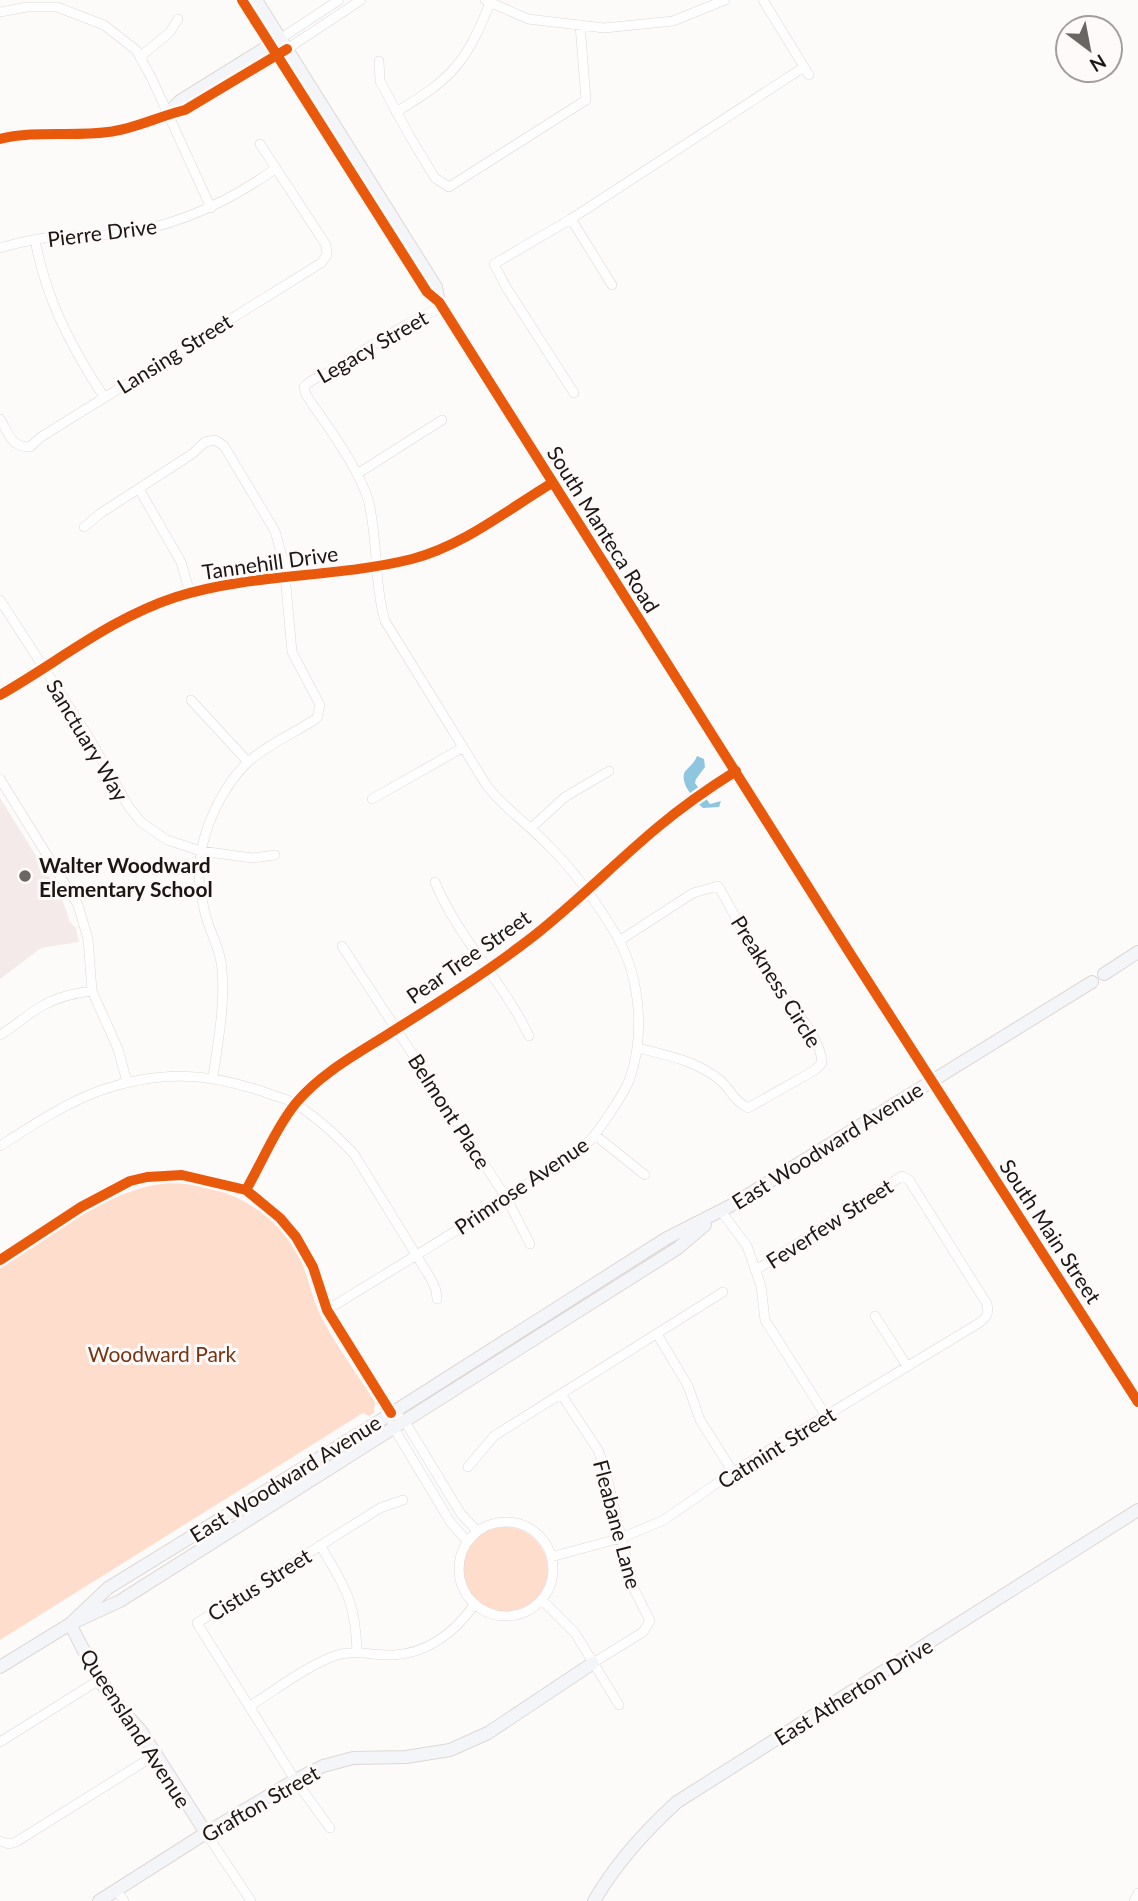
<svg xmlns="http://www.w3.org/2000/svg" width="1138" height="1901" viewBox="0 0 1138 1901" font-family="Lato,sans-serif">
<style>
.education{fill:#f4eae9}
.green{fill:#feddcd}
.water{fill:#8ec6df}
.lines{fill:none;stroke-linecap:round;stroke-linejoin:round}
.street-casing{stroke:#ddd8d6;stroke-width:10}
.secondary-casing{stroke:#ddd8d6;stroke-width:14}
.street{stroke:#fffefe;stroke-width:9}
.secondary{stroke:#f4f5f8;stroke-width:12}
.cycleway-casing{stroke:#fefaf9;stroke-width:15}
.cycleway{stroke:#e8590c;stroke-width:10}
.poi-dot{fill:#6a6664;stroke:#fefaf9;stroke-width:2.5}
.labels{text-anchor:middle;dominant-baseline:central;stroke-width:6;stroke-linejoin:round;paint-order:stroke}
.street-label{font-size:21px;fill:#1b1513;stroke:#fefaf9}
.poi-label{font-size:21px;font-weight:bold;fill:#1b1513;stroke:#fefaf9;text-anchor:start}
.park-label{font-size:21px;fill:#753512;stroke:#fefaf9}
</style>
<rect width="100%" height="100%" fill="#fdfbfa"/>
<path class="education" d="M0,798L61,896L70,922L76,928L79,942L41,948L0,979Z"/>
<path class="green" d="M167,1183C223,1183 273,1207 300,1259C308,1275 311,1294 318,1310C333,1342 356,1372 375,1402L374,1413L369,1416L363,1413L0,1640V1268C51,1236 105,1190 167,1183Z
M462 1570a43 43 0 1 1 86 0a43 43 0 1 1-86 0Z"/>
<path class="water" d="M697,756L704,759L705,767L696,779L695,783L710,804L721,801L719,807L703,808C696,802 681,785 684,774C685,769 694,765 697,756Z"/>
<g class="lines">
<g class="street-casing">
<path id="street" d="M485,0L528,19L604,28L673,21L725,0
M763,0L809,75
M0,12L27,7H57L104,25L136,50L152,79L211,208
M280,39L339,0
M287,49L361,0
M141,56L170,32L178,19
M379,61L380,81L409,135L435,178L449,187L586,100L580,25
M396,112C452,79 466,63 490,3
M571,219L494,264L506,287L574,393
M35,240C46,299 71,347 104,397
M0,248C21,242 42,237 63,236C82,235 99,236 117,234C176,227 227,203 275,169
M612,285L571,219L804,67
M0,419C9,433 10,447 30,447L41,437L321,263L327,255L326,245L260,144
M357,474L442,420
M139,489L181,562L190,593
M84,527L101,513L192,454L205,442L215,440L224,446L275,531L284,564L292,652L320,705L317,718C295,733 270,743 249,761C222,786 202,830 199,866C198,880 201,895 204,909C208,930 221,948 222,970C225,1006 218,1042 213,1077
M0,600L88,736L129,807L141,822L167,840L201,851L252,858L275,855
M191,700L248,762
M0,779L78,905L88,939L92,991L118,1049L127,1082
M372,799L462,748
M531,828L565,797L609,771
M435,882C458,938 503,981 529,1036
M619,941L693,893L718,886C735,914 748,944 766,972C783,1000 820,1030 822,1063L815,1070L748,1108C732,1099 732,1091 721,1081C698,1061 666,1055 638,1048
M342,946L507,1199L530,1244
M0,1035C15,1026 28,1014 42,1006C57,997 75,993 92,991
M595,1135L645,1175
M0,1146C31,1126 64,1104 99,1091C159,1070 207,1072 267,1093C277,1097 289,1099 297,1105C318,1118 337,1136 354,1154L431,1279L436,1290L437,1299
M721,1211L747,1246L761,1286L765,1320L826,1416
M327,1310C396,1267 467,1226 534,1180C554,1166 578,1155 594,1136C603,1124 626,1091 630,1078C645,1034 640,979 618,938C599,906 575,871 548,845C528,824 505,809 487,786L385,621C374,583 378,542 369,503C360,469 326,424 306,395L304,387C312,378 322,376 332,370C368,348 403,324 442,307
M875,1316L907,1366
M657,1334L688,1386L700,1420L733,1472
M561,1394L598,1450L605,1469L633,1587L650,1621L643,1632L593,1663
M391,1413L404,1420L461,1514L477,1531
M392,1425L451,1523L468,1542
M468,1467L494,1436L723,1292
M459 1569a47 47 0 1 1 94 0a47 47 0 1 1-94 0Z
M320,1545C345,1587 356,1602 357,1653
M551,1557L621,1538L664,1520L733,1472L979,1323C987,1317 989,1314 987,1304L909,1180L902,1176L756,1270
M542,1600L575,1633L619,1705
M250,1706C277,1689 305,1667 334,1656C354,1649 374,1656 394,1655C428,1653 455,1632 474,1605
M0,1742L99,1680
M330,1828L295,1780L197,1623L380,1508L403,1500
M206,1833L251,1901
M0,1841L9,1844L16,1842L155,1755
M117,1891L124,1901
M1134,1901L1138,1893"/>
</g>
<g class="secondary-casing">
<path id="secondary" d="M242,0L427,292L439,302L851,955L1138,1402
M256,0L436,287L439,302
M168,113L180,101L275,42
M0,139C35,130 72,137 108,132C135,129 159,116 185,110L284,51
M0,695C58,662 111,618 176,597C252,573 335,578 412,559C463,546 507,510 552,483
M1104,974L1138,952
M246,1190C262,1162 276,1128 296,1103C321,1073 357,1054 390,1033C439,1002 489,971 535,935C578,901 616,862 658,827C683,806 709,788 736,771
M0,1260L81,1207L130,1181L147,1177L182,1175L246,1190L280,1218L296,1237L313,1267L327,1310L391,1413
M70,1624L108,1588L381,1420L667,1238L730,1206L1092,982
M70,1624L99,1680L115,1702L141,1731L206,1833
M0,1667L70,1624L120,1601L678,1248L705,1225
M99,1901L206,1833L295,1780L323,1766L353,1758L406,1757L450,1750L488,1733L593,1663
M594,1901C616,1863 644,1832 677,1802L1138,1510"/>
</g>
<use href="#street" class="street"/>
<use href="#secondary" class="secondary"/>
<g class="cycleway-casing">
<path id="cycleway" d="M242,0L427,292L439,302L851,955L1138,1402
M0,139C35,130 72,137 108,132C135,129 159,116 185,110L287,49
M0,695C58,662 111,618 176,597C252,573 335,578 412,559C463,546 507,510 552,483
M246,1190C262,1162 276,1128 296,1103C321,1073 357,1054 390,1033C439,1002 489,971 535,935C578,901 616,862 658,827C683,806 709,788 736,771
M0,1260L81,1207L130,1181L147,1177L182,1175L246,1190L280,1218L296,1237L313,1267L327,1310L391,1413"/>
</g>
<use href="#cycleway" class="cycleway"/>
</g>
<circle class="poi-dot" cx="25" cy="876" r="7"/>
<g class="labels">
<g class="street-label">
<text transform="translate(102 232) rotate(-7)">Pierre Drive</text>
<text transform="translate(372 346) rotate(-30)">Legacy Street</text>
<text transform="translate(174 353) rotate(-32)">Lansing Street</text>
<text transform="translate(604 529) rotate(58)">South Manteca Road</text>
<text transform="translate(270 562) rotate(-8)">Tannehill Drive</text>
<text transform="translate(88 740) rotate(59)">Sanctuary Way</text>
<text transform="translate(468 956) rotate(-35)">Pear Tree Street</text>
<text transform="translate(777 981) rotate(58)">Preakness Circle</text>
<text transform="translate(450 1111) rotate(57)">Belmont Place</text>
<text transform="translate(827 1145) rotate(-32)">East Woodward Avenue</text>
<text transform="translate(521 1185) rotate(-34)">Primrose Avenue</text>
<text transform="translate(829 1223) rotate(-33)">Feverfew Street</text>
<text transform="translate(1051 1231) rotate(57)">South Main Street</text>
<text transform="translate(776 1447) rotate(-32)">Catmint Street</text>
<text transform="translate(285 1478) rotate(-32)">East Woodward Avenue</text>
<text transform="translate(618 1524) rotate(75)">Fleabane Lane</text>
<text transform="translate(259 1584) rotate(-32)">Cistus Street</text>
<text transform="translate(853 1691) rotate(-32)">East Atherton Drive</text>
<text transform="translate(136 1728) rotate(57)">Queensland Avenue</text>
<text transform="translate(260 1803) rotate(-30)">Grafton Street</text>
</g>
<g class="poi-label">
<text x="39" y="864">Walter Woodward<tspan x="39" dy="24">Elementary School</tspan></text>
</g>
<g class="park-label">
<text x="162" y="1353">Woodward Park</text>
</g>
</g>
<g transform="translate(1089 49) rotate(148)"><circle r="33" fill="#fefaf9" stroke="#a39e9d" stroke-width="2"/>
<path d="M0-5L12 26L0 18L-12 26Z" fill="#6a6664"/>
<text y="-10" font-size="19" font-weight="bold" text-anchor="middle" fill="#1b1513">N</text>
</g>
</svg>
